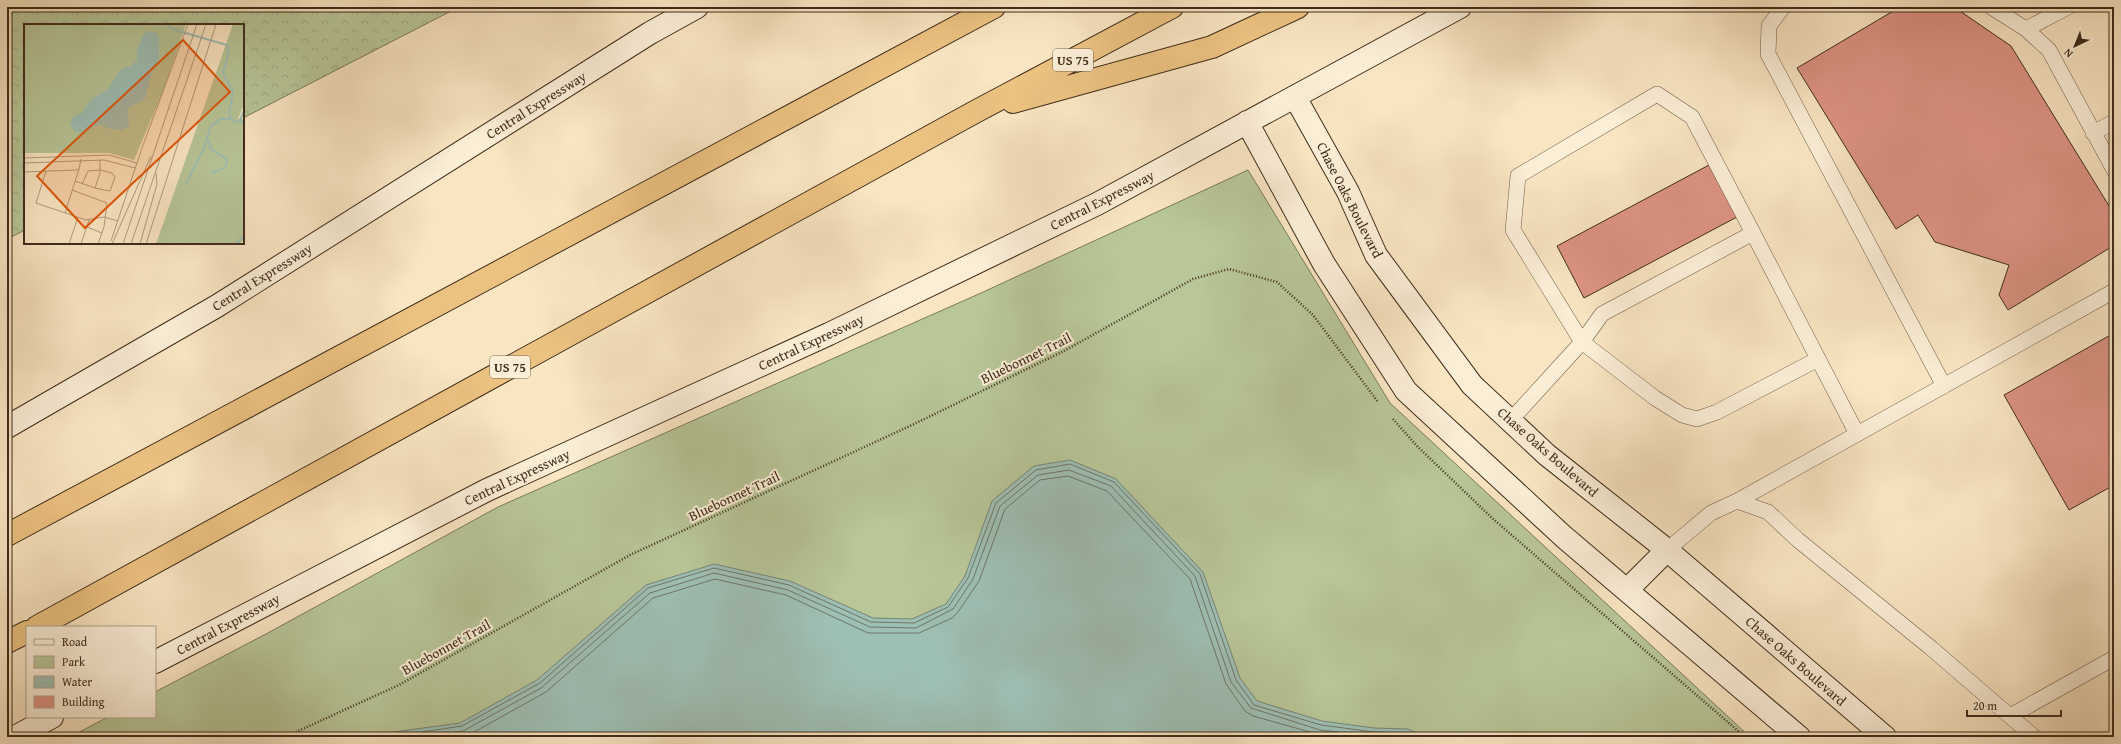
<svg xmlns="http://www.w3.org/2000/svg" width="2121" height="744" viewBox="0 0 2121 744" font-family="'Gentium Book Plus',serif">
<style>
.green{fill:#b8c698;stroke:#7c795a}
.forest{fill:url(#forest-crowns);stroke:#7c795a}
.water{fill:#9ebfb4;stroke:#788477}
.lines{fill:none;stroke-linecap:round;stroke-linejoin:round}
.shore{stroke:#6e7668;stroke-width:1}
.building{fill:#dd9383;stroke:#3f2c1b}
.lane-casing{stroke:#6e5a45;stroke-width:16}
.secondary-casing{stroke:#3f2c1b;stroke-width:24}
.highway-casing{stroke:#3f2c1b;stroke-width:24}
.path{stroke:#3f2c1b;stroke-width:2.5;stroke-dasharray:1 2;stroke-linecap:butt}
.lane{stroke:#fbeed7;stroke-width:15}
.secondary{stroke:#fbeed7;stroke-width:22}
.highway{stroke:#ecc281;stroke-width:22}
.labels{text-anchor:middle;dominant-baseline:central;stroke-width:4;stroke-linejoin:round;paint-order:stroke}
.shield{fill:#fbeed7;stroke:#776653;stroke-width:1}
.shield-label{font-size:13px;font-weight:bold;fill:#3f2c1b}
.street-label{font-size:14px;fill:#3f2c1b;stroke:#fbeed7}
.inset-river{fill:none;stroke:#9ebfb4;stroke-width:2}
.inset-road{fill:none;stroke:#af9b7f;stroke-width:1}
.view{fill:#e0570d;fill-opacity:0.15;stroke:#e0570d;stroke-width:2}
.inset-edge{fill:none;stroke:#3f2c1b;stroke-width:2}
</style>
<defs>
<pattern id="forest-crowns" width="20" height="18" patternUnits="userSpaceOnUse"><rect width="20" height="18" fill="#b8c698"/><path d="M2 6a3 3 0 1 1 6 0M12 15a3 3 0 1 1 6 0" fill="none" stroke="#9faa82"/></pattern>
</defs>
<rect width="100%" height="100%" fill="#f9e5c2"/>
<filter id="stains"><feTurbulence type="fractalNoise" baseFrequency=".005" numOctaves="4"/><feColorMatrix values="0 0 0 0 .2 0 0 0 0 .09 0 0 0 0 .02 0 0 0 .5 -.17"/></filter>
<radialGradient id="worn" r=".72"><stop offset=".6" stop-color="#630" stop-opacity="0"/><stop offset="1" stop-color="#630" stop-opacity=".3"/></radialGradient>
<path class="green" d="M1248,170L1390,403L1750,737H70L108,717H155V692L266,634L498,507L981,293Z"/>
<path class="forest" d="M7,7H459L243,118V25H25V230L7,239Z"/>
<path class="water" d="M1070,460L1116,479L1203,572L1240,678L1257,701L1322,721L1374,728L1408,729L1424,737H374L379,734L460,723L537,680L646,585L714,564L790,581L873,618L912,619L946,604L965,576L992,501L1034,466Z"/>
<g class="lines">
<path class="shore" d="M389,737L462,726L540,683L648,588L714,568L789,585L871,622L914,623L948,607L968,578L996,503L1036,470L1070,464L1114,482L1200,574L1236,680L1254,705L1321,725L1374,732L1407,733L1415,737
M425,737L463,731L541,688L650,593L714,573L788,590L870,627L916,628L953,609L973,579L1000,506L1038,475L1069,470L1111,486L1195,576L1231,682L1251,708L1320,730L1380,737
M465,737L546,692L653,598L715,579L786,595L868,633H919L952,618L958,612L979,581L1005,509L1040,480L1068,476L1107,491L1190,579L1226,684L1245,711L1253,716L1328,737"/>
</g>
<path class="building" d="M1900,7H1954L2011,46L2114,214L2113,246L2008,310L1999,295L2009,265L1935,242L1918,215L1896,229L1797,68Z
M1709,165L1737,217L1584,298L1557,246Z
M2114,333V485L2069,510L2004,395Z"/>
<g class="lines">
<g class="lane-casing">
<path id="lane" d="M1783,7L1769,26L1768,54L1944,386
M1991,7L2026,29L2049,50L2114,170
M2026,29L2068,7
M2093,133L2114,122
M1753,233L1692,117L1657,94L1518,176L1513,230L1582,342L1655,398L1682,415L1697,419L1717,412L1818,359
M1510,421L1582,342L1602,314L1753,233L1857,434
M1737,501L2114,291
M1667,550L1711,513L1737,501L1768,512L1798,540L1931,648L2034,737
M2010,716L2114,658"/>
</g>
<g class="secondary-casing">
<path id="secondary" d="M1295,97L1348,192L1376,255L1472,385L1547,455L1667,550L1885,737
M1247,122L1324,264L1406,391L1564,537L1799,737
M7,427L217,306L650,33L697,7
M1627,590L1667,550
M155,662L487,490L829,334L1097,204L1460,7
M15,737L52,717"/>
</g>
<g class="highway-casing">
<path id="highway" d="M1013,102L1212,47L1298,7
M7,535L994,7
M37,627L973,113L1172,7
M7,642L27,632"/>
</g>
<path class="path" d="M1393,419L1417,446L1492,518L1745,737
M285,737L399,685L630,555L910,426L1064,351L1193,279L1229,269L1277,282L1313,315L1378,402"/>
<use href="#lane" class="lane"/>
<use href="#secondary" class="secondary"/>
<use href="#highway" class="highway"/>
</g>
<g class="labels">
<g class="shield">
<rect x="1053" y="49" width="40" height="22" rx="3"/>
<rect x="490" y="356" width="40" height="22" rx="3"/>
</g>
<g class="shield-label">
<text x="1073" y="60">US 75</text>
<text x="510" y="367">US 75</text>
</g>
<g class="street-label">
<text transform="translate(536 105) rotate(-32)">Central Expressway</text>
<text transform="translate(1102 200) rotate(-27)">Central Expressway</text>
<text transform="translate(1350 200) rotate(63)">Chase Oaks Boulevard</text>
<text transform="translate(262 277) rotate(-32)">Central Expressway</text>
<text transform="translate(811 342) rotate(-25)">Central Expressway</text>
<text transform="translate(1026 358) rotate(-26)">Bluebonnet Trail</text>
<text transform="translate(1548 452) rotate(41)">Chase Oaks Boulevard</text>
<text transform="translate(517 477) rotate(-25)">Central Expressway</text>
<text transform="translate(734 496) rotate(-25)">Bluebonnet Trail</text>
<text transform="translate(228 624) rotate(-28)">Central Expressway</text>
<text transform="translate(446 647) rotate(-29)">Bluebonnet Trail</text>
<text transform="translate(1796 661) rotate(41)">Chase Oaks Boulevard</text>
</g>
</g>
<g transform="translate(24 24)">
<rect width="220" height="220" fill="#f9e5c2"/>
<path d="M0,0H162L140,65L110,136L85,129H0Z" fill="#b8c698"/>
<path d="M209,0H220V80L214,95H220V215L216,220H132Z" fill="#b8c698"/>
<path d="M125,7L132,9L135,14V35L128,47L121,75L104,84L105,102L99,106L87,105L75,100L58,109L50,107L46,100L50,92L58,89L67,75L84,65L96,46L108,41L113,36V25L120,10Z" fill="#9ebfb4"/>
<path class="inset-river" d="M142,0L148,5L203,21L205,28L199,49L209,68L205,91L210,98L220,97M215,98L220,87M184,116L187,125L202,135L203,140L200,144L187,149M162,160L179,126L187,102L197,95H206M212,220L220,211"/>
<path class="inset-road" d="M0,134L85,131L113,139M0,139L80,136L111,144M22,147L12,179L62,196L80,193L94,197M0,148L52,146L55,145L57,135M51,157L71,164L76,149V136M58,160L64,147L76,146L88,149L91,153L86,167L71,164M48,166L83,179L80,203L74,220M41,189L55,145M63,203L78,209M87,217L118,124L164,0M45,220L54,193M57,220L65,196M88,220L127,132M99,220L173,0M107,220L182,0M116,220L133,160L132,149M122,220L192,0"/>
<path class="view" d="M159,16L206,68L61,204L13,152Z"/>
<rect width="220" height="220" class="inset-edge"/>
</g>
<rect width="2121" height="744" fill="none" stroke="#f9e5c2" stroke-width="24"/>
<rect x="8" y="8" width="2105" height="728" fill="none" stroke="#3f2c1b" stroke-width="2"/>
<rect x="12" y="12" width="2097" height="720" fill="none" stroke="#3f2c1b"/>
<rect x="26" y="626" width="130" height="92" fill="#fbeed7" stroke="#b0a08c"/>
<rect x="34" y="639" width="20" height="6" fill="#fbeed7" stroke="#b0a08c"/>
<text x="62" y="646" font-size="12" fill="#3f2c1b">Road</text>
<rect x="34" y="656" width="20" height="12" fill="#b8c698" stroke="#b0a08c"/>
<text x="62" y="666" font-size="12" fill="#3f2c1b">Park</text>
<rect x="34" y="676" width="20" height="12" fill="#9ebfb4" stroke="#b0a08c"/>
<text x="62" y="686" font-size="12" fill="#3f2c1b">Water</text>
<rect x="34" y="696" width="20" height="12" fill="#dd9383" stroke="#b0a08c"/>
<text x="62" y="706" font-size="12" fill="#3f2c1b">Building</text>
<g transform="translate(2075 46) rotate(223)" stroke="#fbeed7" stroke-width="3" paint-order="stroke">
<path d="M0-3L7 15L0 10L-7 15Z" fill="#3f2c1b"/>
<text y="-6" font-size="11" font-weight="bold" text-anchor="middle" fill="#3f2c1b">N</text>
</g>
<path d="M1967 710v6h94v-6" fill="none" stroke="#3f2c1b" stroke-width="2"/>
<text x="1973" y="710" font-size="12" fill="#3f2c1b" stroke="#fbeed7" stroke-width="3" paint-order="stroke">20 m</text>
<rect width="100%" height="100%" filter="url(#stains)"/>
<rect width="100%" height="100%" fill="url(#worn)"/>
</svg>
